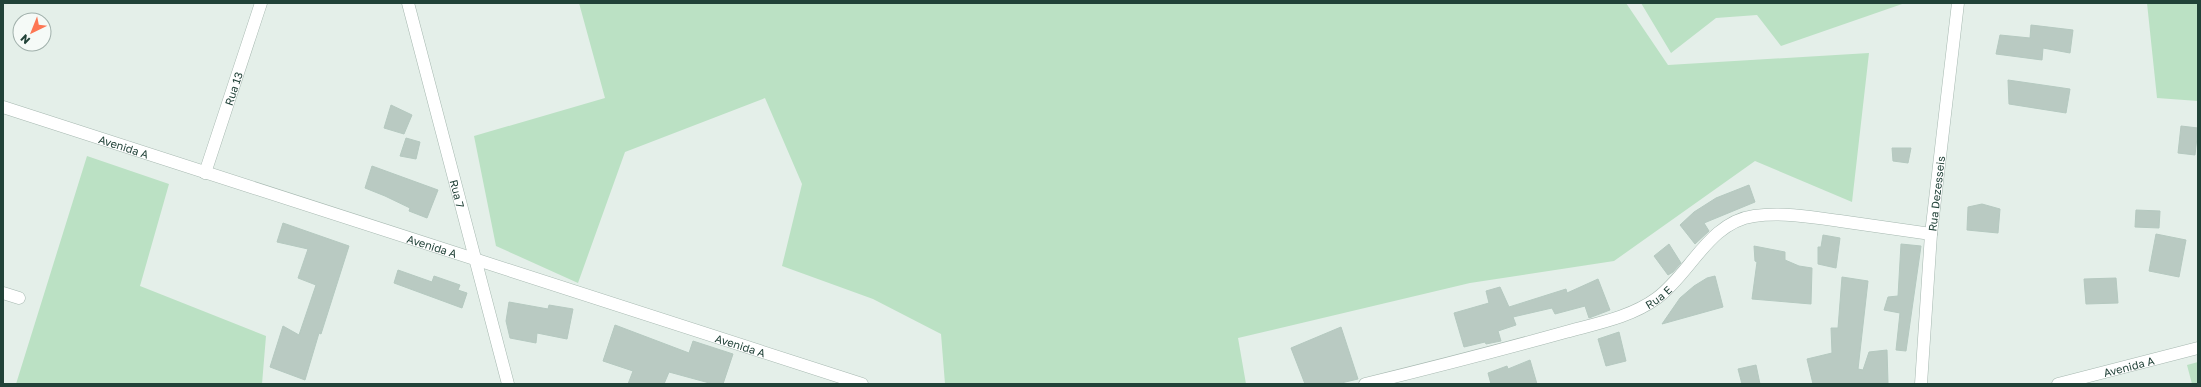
<svg xmlns="http://www.w3.org/2000/svg" width="2201" height="387" viewBox="0 0 2201 387" font-family="'Golos Text',sans-serif">
<style>
.green{fill:#bbe1c4}
.building{fill:#b9cac2;stroke:#b5c9c0}
.lines{fill:none;stroke-linecap:round;stroke-linejoin:round}
.street-casing{stroke:#a6b8b0;stroke-width:13}
.street{stroke:#fff;stroke-width:12}
.labels{text-anchor:middle;dominant-baseline:central;stroke-width:4;stroke-linejoin:round;paint-order:stroke}
.street-label{font-size:11px;fill:#214238;stroke:#f5faf7}
</style>
<rect width="100%" height="100%" fill="#e4efe9"/>
<path class="green" d="M579,3H1626L1668,65L1869,53L1852,202L1755,161L1614,261L1470,283L1238,338L1246,384H945L941,334L873,299L782,266L802,184L765,98L625,152L578,283L496,246L474,136L605,98Z
M1641,3H1905L1781,46L1757,15L1716,18L1671,53Z
M2147,3H2198V101L2157,98Z
M87,156L169,184L140,286L266,336L262,384H16Z
M2198,362V384H2192L2187,365Z"/>
<path class="building" d="M2031,25L2073,30L2070,53L2043,48L2042,60L1996,54L2000,35L2030,38Z
M2008,80L2070,89L2066,113L2009,104Z
M391,105L412,115L404,134L384,128Z
M2181,126L2198,128L2195,155L2178,153Z
M406,138L420,142L416,159L400,156Z
M1892,148H1911L1908,163L1893,161Z
M372,166L438,190L427,218L409,211L410,208L385,196L365,188Z
M1749,185L1755,202L1704,223L1709,231L1695,244L1680,225L1694,212L1716,198Z
M1982,204L2000,209L1998,233L1967,230L1968,207Z
M2136,210L2160,211L2159,228L2135,227Z
M283,223L349,246L321,334L319,333L305,380L270,367L283,326L299,335L316,285L298,278L308,249L277,242Z
M2156,234L2186,240L2179,277L2149,271Z
M1823,235L1840,238L1836,268L1818,264V247H1821Z
M1669,244L1681,263L1673,272L1668,275L1654,256Z
M1901,244L1921,246L1906,351L1896,350L1900,313L1884,310L1888,297L1898,296Z
M1754,246L1785,252V260L1799,266L1812,268L1811,304L1752,299L1757,262L1755,261Z
M398,270L432,282L434,276L460,285L458,290L467,293L462,308L394,283Z
M1715,276L1723,307L1662,324L1680,298L1694,286L1707,278Z
M1842,277L1868,281L1858,369L1863,370L1869,352L1887,350L1888,383L1813,384L1807,359L1832,353L1831,328H1838Z
M2116,278L2118,303L2086,304L2084,279Z
M1598,279L1610,310L1589,318L1585,306L1555,314L1552,308L1513,317L1516,325L1498,331L1501,341L1486,344L1485,342L1464,347L1454,313L1489,303L1486,291L1500,287L1509,307L1566,289L1567,293Z
M509,302L548,309L549,305L573,309L567,339L537,333L536,343L510,338L506,321Z
M615,325L689,353L693,341L733,354L723,384H713L669,372L664,384H628L633,371L603,361Z
M1341,327L1358,379L1337,384H1305L1291,348Z
M1619,332L1626,361L1606,366L1598,339Z
M1530,360L1537,384H1491L1488,373L1507,366L1508,369Z
M1756,365L1760,384H1742L1738,369Z"/>
<g class="lines">
<g class="street-casing">
<g id="street">
<path id="s1" d="M408,3L508,384"/>
<path id="s2" d="M3,107L862,384"/>
<path id="s3" d="M205,173L261,3"/>
<path d="M3,293L19,298"/>
<path id="s4" d="M1365,384C1431,368 1497,351 1562,333C1594,324 1630,318 1657,298C1690,274 1709,222 1754,216C1782,212 1812,217 1840,221C1870,225 1901,230 1931,234"/>
<path id="s5" d="M1921,384L1931,234L1958,3"/>
<path id="s6" d="M2058,384L2198,348"/>
</g>
</g>
<use href="#street" class="street"/>
</g>
<g class="labels">
<g class="street-label">
<text stroke="none"><textPath href="#s3" startOffset="89">Rua 13</textPath></text>
<text stroke="none"><textPath href="#s2" startOffset="127">Avenida A</textPath></text>
<text stroke="none"><textPath href="#s5" startOffset="191">Rua Dezesseis</textPath></text>
<text stroke="none"><textPath href="#s1" startOffset="197">Rua 7</textPath></text>
<text stroke="none"><textPath href="#s2" startOffset="451">Avenida A</textPath></text>
<text stroke="none"><textPath href="#s4" startOffset="307">Rua E</textPath></text>
<text stroke="none"><textPath href="#s2" startOffset="775">Avenida A</textPath></text>
<text stroke="none"><textPath href="#s6" startOffset="73">Avenida A</textPath></text>
</g>
</g>
<rect width="2201" height="387" fill="none" stroke="#214238" stroke-width="8"/>
<g transform="translate(32 32) rotate(223)"><circle r="19" fill="#f5faf7" stroke="#a0b0ab"/>
<path d="M0-3L7 15L0 10L-7 15Z" fill="#fd7653"/>
<text y="-6" font-size="11" font-weight="bold" text-anchor="middle" fill="#214238">N</text>
</g>
</svg>
